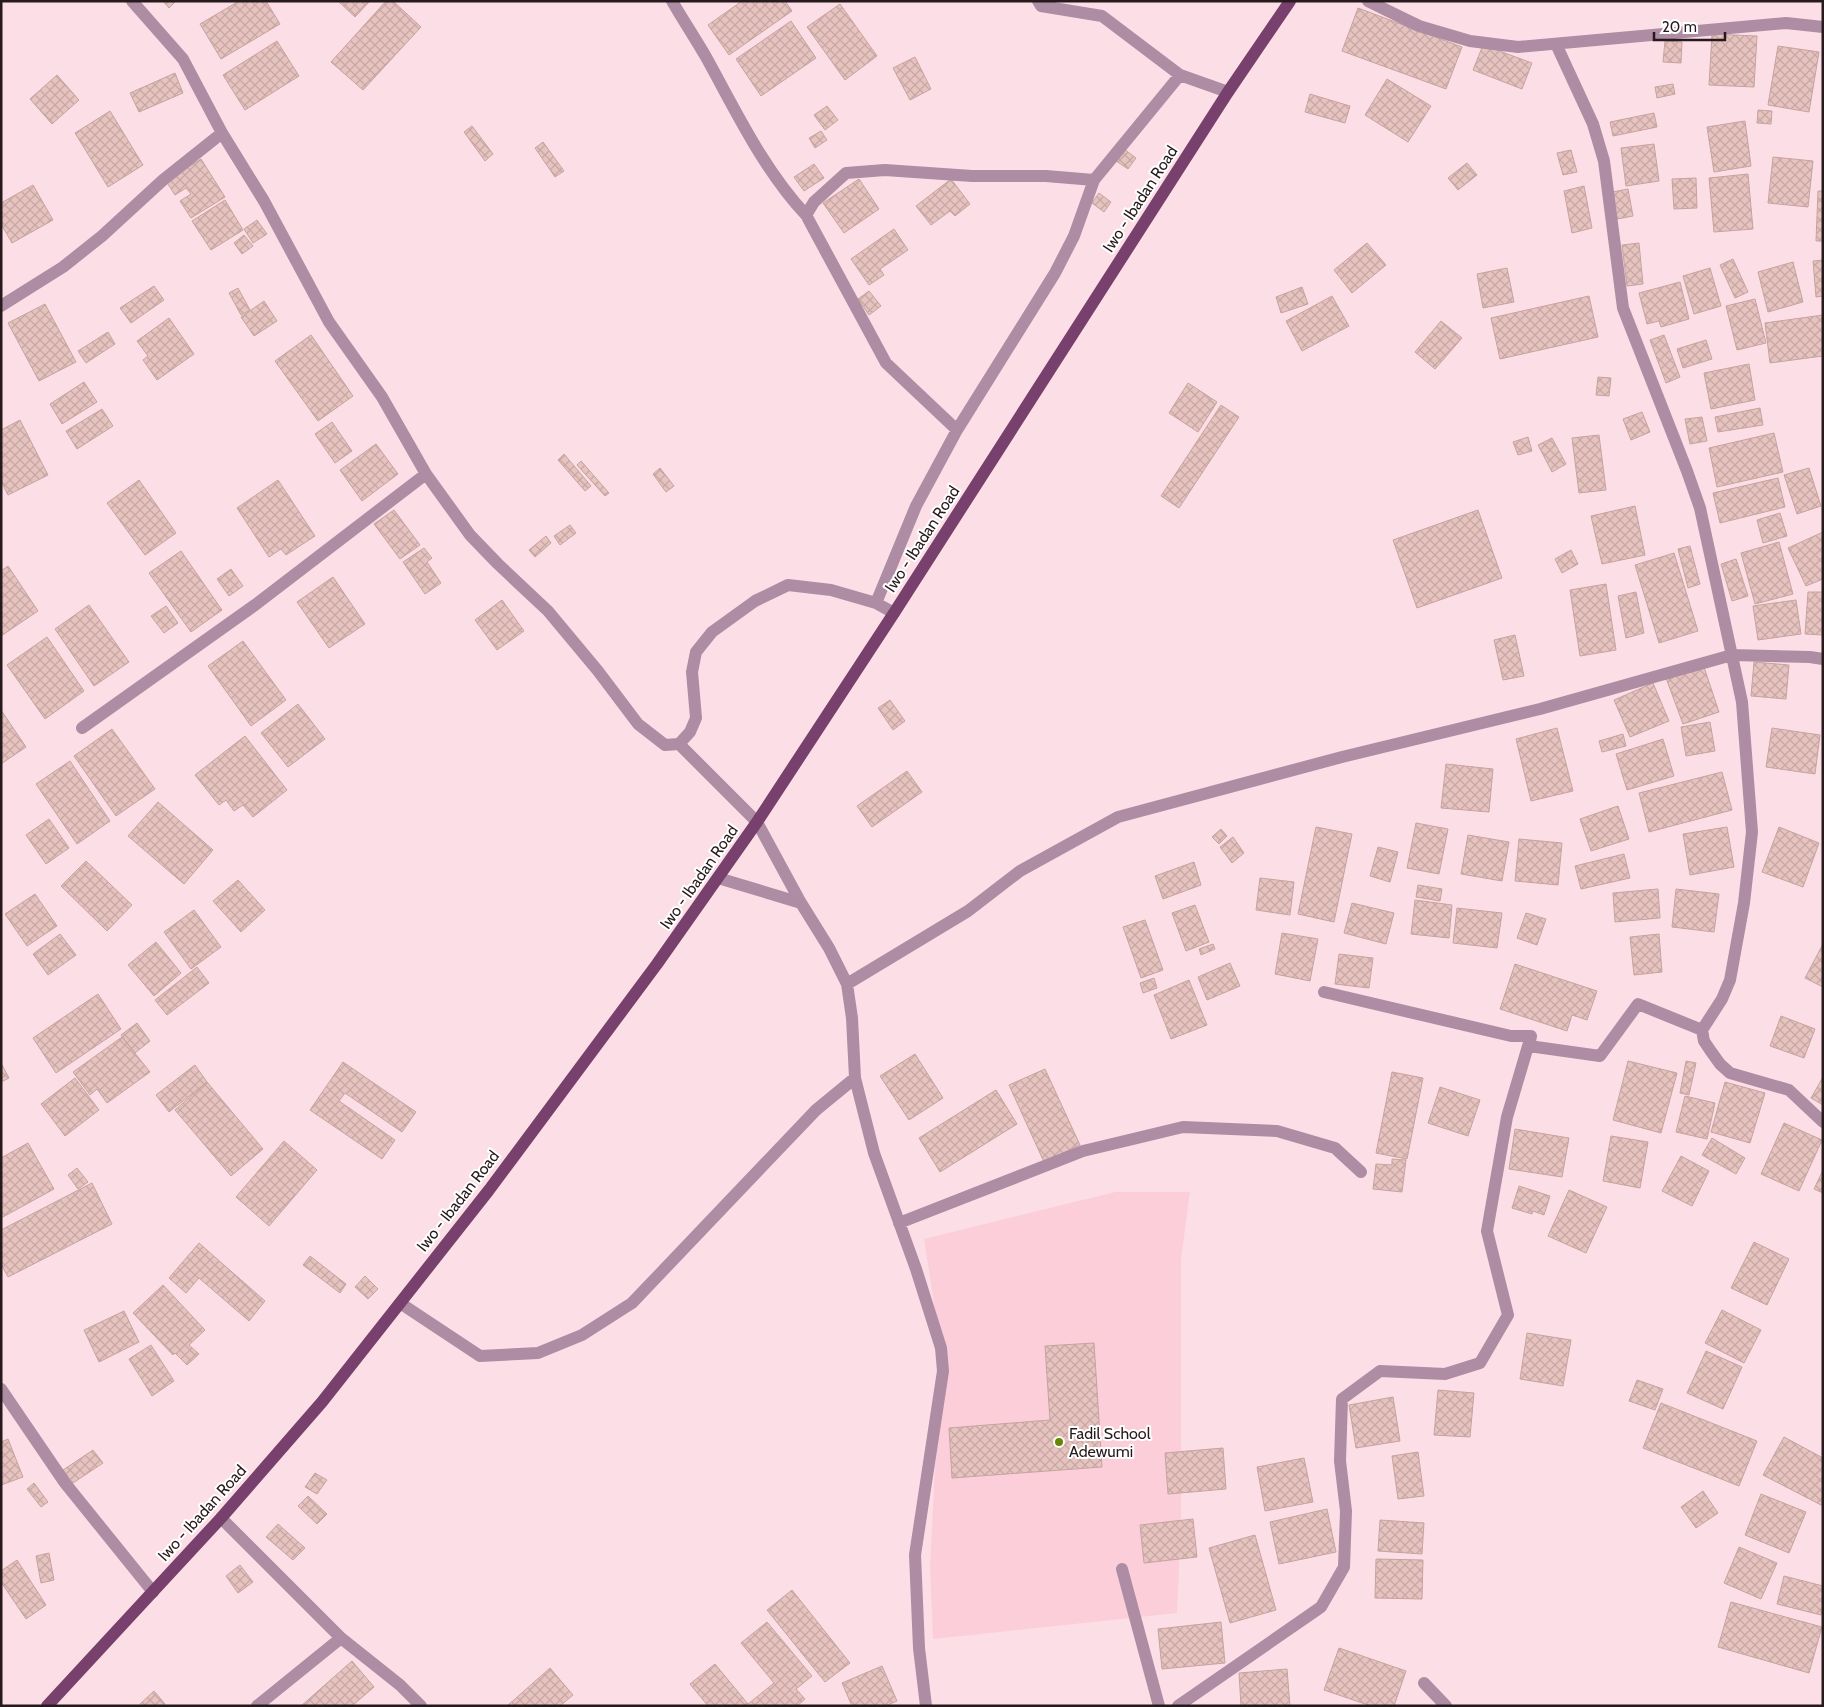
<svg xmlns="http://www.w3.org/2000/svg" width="1824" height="1707" viewBox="0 0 1824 1707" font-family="Cabin,sans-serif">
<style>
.built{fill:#fbceda}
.building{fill:url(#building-cross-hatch);stroke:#c7a39f}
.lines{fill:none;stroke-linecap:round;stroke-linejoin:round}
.minor{stroke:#ad8ca4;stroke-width:12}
.primary{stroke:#78406c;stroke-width:12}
.poi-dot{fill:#658704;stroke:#fff;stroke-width:2}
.labels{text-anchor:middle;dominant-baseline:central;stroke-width:4;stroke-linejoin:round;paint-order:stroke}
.street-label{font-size:16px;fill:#271a1d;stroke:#fff}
.poi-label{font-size:16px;fill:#271a1d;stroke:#fff;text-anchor:start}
</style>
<defs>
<pattern id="building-cross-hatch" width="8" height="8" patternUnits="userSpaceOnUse" patternTransform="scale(1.25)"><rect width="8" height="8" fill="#e7c3bf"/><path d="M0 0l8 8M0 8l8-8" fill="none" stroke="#c6a7a4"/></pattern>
</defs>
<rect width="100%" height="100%" fill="#fcdfe6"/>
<path class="built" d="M1115,1192H1190L1181,1259V1523L1177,1613L933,1639L930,1567L941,1348L924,1239Z"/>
<path class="building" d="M163,1H176L169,8Z
M239,1H266L280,24L221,59L200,24Z
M338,1H370L355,17Z
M386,1H393L421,27L363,90L331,62Z
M742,1H785L792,11L729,55L708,25Z
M840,4L877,56L845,80L807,27Z
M1358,8L1462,47L1446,89L1342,51Z
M791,21L816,58L761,96L736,59Z
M1712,34L1757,36L1754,87L1709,85Z
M277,41L299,76L245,110L223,75Z
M1665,41L1682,42L1681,63L1663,62Z
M1483,45L1532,63L1522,89L1473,70Z
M1778,46L1819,52L1809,112L1768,105Z
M915,57L931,89L910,100L893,68Z
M175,73L183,93L139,112L130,93Z
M57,75L79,100L52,124L30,99Z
M1387,79L1431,106L1408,142L1365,115Z
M1673,84L1675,94L1657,98L1655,87Z
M1310,94L1350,106L1345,123L1305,112Z
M827,106L838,120L825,130L814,115Z
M1758,110L1772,111L1771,124L1757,123Z
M110,111L143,165L108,187L75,133Z
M1654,113L1657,127L1613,136L1610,122Z
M1745,121L1751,166L1714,172L1707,127Z
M472,126L493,154L485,161L464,132Z
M821,131L827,140L815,148L809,138Z
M543,142L564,171L555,177L535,148Z
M1654,144L1659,181L1626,186L1621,148Z
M1124,149L1136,158L1128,169L1116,161Z
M1571,150L1577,172L1563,175L1557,153Z
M1773,157L1813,161L1808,207L1768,203Z
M201,159L225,197L191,218L180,201L191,194L186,188L175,195L166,181Z
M1467,163L1477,175L1458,190L1448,178Z
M814,164L824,178L804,191L794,177Z
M1748,174L1753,229L1714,232L1709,178Z
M1696,178L1697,208L1674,209L1672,179Z
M859,179L879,209L844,233L823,203Z
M951,179L970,204L955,216L950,211L931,225L916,206Z
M33,185L53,220L12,243L1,224V203Z
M1584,186L1592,228L1572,233L1564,191Z
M1628,189L1633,216L1617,219L1612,192Z
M1818,191H1823V241H1816Z
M1099,193L1111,202L1104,212L1092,203Z
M225,200L243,230L211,250L192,221Z
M257,220L267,234L253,243L244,229Z
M894,229L908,250L880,269L884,275L869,285L851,259Z
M244,235L253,246L242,254L234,243Z
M1367,243L1386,265L1352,293L1334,270Z
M1639,243L1643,284L1627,286L1622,245Z
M1733,259L1748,292L1735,298L1720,265Z
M1823,260V296L1816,297L1813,261Z
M1793,262L1803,302L1768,312L1758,272Z
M1507,268L1514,302L1483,308L1477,274Z
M1710,268L1721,306L1694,314L1683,276Z
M1680,282L1689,319L1661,327L1659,321L1647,324L1639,293Z
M154,286L164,300L131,323L120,308Z
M1302,287L1308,304L1281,313L1276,297Z
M238,288L250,310L241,315L229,293Z
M869,291L881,306L869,315L858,299Z
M1332,296L1349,326L1302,351L1286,321Z
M1589,296L1598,337L1500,359L1491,318Z
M1755,299L1766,343L1737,350L1726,306Z
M264,301L277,321L254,336L241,317Z
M45,304L76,362L39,381L8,323Z
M1823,315V356L1770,363L1765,323Z
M169,318L194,354L157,380L143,360L148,356L137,341Z
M1441,321L1462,338L1435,369L1415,352Z
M108,332L115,344L86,363L78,351Z
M311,335L353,396L318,421L275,361Z
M1664,335L1680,377L1666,383L1650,340Z
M1706,340L1712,359L1683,368L1677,349Z
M1749,364L1755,400L1711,409L1704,373Z
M1598,377L1611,378L1609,396L1596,395Z
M84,382L97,402L62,424L50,404Z
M1188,383L1217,402L1198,432L1169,413Z
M1221,405L1239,417L1179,508L1161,496Z
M1760,408L1763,425L1718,432L1715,417Z
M102,409L113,426L77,449L66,431Z
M1642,412L1650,432L1631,440L1623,419Z
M1702,417L1707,441L1690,444L1685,419Z
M20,420L48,475L8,495L1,481V430Z
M332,422L352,451L335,463L315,434Z
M1774,433L1783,472L1717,487L1709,448Z
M1599,435L1606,490L1579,493L1572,438Z
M1528,437L1532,451L1518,455L1513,442Z
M1552,438L1566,464L1552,472L1538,445Z
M376,444L398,474L362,501L340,470Z
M564,454L591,486L585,491L558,460Z
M581,461L609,493L605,496L577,465Z
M660,468L674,486L666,492L653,474Z
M1809,468L1821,506L1797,514L1784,475Z
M1778,478L1785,507L1720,523L1713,493Z
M139,480L176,533L145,555L107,503Z
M278,480L315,536L286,555L281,549L269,557L237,508Z
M1635,506L1645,555L1602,564L1591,516Z
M394,510L420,545L400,559L374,524Z
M1478,510L1502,578L1417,608L1393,540Z
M1780,513L1787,536L1763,543L1757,520Z
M570,525L576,533L560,545L554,536Z
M1823,532V579L1806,586L1788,548Z
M546,536L551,543L535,557L529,550Z
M1779,542L1793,594L1755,604L1741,553Z
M1690,546L1700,584L1688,588L1678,549Z
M424,548L432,558L427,562L441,583L425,594L403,562Z
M1571,550L1578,564L1562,573L1555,559Z
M181,551L222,610L191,632L149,573Z
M1674,553L1698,631L1659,643L1635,565Z
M1736,559L1748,596L1732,601L1721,564Z
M8,566L38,611L1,636V571Z
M231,569L243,586L229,596L217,579Z
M333,577L365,624L329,648L297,602Z
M1606,584L1616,650L1580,656L1570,590Z
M1636,592L1644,633L1626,638L1618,596Z
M1808,592H1823V635L1805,634Z
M502,600L524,631L497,650L475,620Z
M1796,600L1801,634L1758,640L1753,606Z
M89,605L129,662L94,686L55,629Z
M166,606L178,623L164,633L151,616Z
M1515,635L1524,676L1503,680L1494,640Z
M47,637L84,691L45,719L7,665Z
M243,641L286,700L251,726L208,666Z
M1754,662L1789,665L1786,699L1751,696Z
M1703,664L1719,712L1683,724L1666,678Z
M1653,683L1669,721L1630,737L1614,700Z
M890,700L905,721L893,730L878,708Z
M298,704L325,739L288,767L261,733Z
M1,710L26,747L1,764Z
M1710,722L1715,751L1686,756L1681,727Z
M1557,728L1573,791L1531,801L1516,739Z
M1772,728L1820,735L1815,774L1766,767Z
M112,729L155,789L116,816L74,756Z
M1623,734L1626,746L1602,752L1599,741Z
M245,736L287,790L253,817L243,805L234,811L226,800L219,805L195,775Z
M1663,739L1674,776L1627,790L1616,754Z
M70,761L110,821L77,844L36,784Z
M1446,764L1493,769L1489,812L1441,808Z
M907,771L922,792L872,827L857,806Z
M1722,772L1732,810L1649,832L1639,793Z
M158,802L213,850L184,884L128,836Z
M1618,806L1629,839L1591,851L1580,819Z
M49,819L69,848L46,864L26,835Z
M1416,823L1448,829L1439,874L1407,868Z
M1316,827L1352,834L1334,922L1298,914Z
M1727,827L1734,867L1690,875L1683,834Z
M1779,827L1819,843L1803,887L1762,872Z
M1221,829L1227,836L1219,844L1212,837Z
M1468,835L1509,842L1502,881L1461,874Z
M1233,837L1244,853L1232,863L1220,847Z
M1519,839L1562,843L1558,885L1515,881Z
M1378,847L1398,852L1390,882L1370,876Z
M1624,854L1630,878L1581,889L1575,866Z
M86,861L132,905L107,931L61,886Z
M1194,862L1201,885L1163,899L1155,876Z
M1260,878L1294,882L1290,915L1256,910Z
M238,880L265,910L241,932L213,901Z
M1418,885L1442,889L1440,901L1416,897Z
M1658,889L1660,918L1615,922L1613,893Z
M1676,889L1719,894L1714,932L1672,927Z
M35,894L57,926L27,946L5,914Z
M1415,900L1452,905L1449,938L1411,934Z
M1352,903L1394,913L1386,944L1344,933Z
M1195,905L1209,942L1186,951L1172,913Z
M1457,908L1502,913L1497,948L1453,943Z
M194,910L221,947L191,969L164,932Z
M1526,913L1546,919L1537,945L1517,938Z
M1145,920L1163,970L1141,978L1123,927Z
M1282,933L1318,939L1310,981L1275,974Z
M60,934L76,955L48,975L33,954Z
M1659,934L1662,972L1634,975L1630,937Z
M156,942L181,973L154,996L128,965Z
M1213,944L1215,949L1201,955L1199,949Z
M1823,944V987L1805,978Z
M1339,954L1373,958L1369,988L1335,984Z
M1230,963L1240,986L1207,1000L1198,977Z
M1515,964L1597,991L1587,1020L1572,1015L1567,1031L1500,1009Z
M197,967L209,983L167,1015L155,1000Z
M1154,978L1157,988L1143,993L1140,983Z
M1189,980L1207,1025L1171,1039L1154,995Z
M98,994L121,1029L56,1073L33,1038Z
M1781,1016L1815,1029L1804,1058L1770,1046Z
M137,1023L150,1041L135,1053L121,1035Z
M122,1037L150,1072L107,1103L97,1089L90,1095L73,1072Z
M915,1054L943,1098L909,1120L880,1076Z
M1628,1061L1677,1073L1661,1133L1613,1120Z
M1686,1061L1696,1063L1689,1095L1680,1093Z
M343,1062L416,1112L402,1132L345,1093L339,1101L395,1140L382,1159L310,1110Z
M1,1063L9,1078L1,1082Z
M195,1065L207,1082L169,1112L156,1095Z
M1045,1069L1080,1145L1044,1162L1009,1085Z
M1392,1072L1423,1078L1407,1159L1376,1153Z
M1823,1077V1105L1811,1098Z
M75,1078L99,1110L65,1136L41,1104Z
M207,1082L263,1149L231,1176L175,1110Z
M1725,1082L1765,1093L1750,1143L1711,1132Z
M1440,1087L1480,1100L1468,1136L1428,1123Z
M996,1090L1017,1124L940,1172L919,1138Z
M1685,1096L1715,1103L1707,1139L1676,1132Z
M1784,1123L1822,1140L1799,1191L1761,1174Z
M1515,1129L1569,1138L1562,1177L1509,1169Z
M1611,1136L1648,1142L1640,1188L1603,1181Z
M1712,1138L1745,1158L1736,1174L1702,1155Z
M284,1141L317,1170L269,1226L236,1197Z
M28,1143L54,1189L1,1218V1158Z
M1681,1156L1709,1171L1692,1206L1662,1191Z
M1392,1159L1406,1160L1402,1192L1373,1189L1376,1164L1392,1165Z
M77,1168L88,1182L78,1189L68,1175Z
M1823,1170V1193L1814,1189Z
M92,1183L112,1224L8,1277L1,1264V1230Z
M1519,1186L1550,1196L1544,1215L1533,1211L1532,1214L1512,1208Z
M1569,1190L1607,1207L1586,1253L1548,1236Z
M1754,1242L1789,1259L1767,1305L1731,1288Z
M199,1243L265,1301L249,1321L199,1278L186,1293L169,1278Z
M310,1256L346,1284L340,1293L303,1265Z
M365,1276L378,1289L368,1299L355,1287Z
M163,1285L205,1330L189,1345L199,1354L187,1365L175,1353L173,1355L133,1313Z
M1722,1310L1761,1330L1744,1363L1705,1343Z
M124,1311L139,1342L99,1362L84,1330Z
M1527,1333L1571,1340L1563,1386L1520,1379Z
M1094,1343L1102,1467L952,1478L949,1428L1050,1420L1045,1346Z
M151,1345L174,1381L152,1396L129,1359Z
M1706,1351L1742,1367L1723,1409L1687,1393Z
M1637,1380L1663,1389L1655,1410L1629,1401Z
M1438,1390L1474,1393L1470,1437L1434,1435Z
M1393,1397L1400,1441L1356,1448L1349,1405Z
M1661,1403L1757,1441L1739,1486L1643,1448Z
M1784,1437L1823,1458V1506L1763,1475Z
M8,1439L23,1477L1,1485V1442Z
M1223,1448L1226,1489L1168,1494L1165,1453Z
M93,1450L103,1463L73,1483L63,1470Z
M1418,1452L1424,1496L1398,1499L1392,1456Z
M1304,1458L1313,1502L1265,1511L1257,1467Z
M315,1473L327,1480L317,1494L305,1487Z
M34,1483L48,1502L41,1507L27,1489Z
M1703,1491L1718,1513L1696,1528L1681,1507Z
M1761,1494L1806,1512L1789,1553L1745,1535Z
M308,1496L327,1514L317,1524L298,1506Z
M1327,1509L1336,1552L1279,1564L1270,1522Z
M1193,1519L1197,1557L1144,1563L1140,1525Z
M1380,1520L1424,1523L1422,1554L1378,1551Z
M278,1524L305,1548L293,1560L266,1537Z
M1255,1535L1276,1610L1230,1623L1209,1548Z
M1739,1547L1777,1563L1761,1599L1724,1583Z
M49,1553L54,1580L41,1583L36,1556Z
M1376,1559L1423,1560L1422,1599L1375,1598Z
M17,1560L46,1605L26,1619L1,1582V1571Z
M240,1565L253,1582L238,1593L226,1576Z
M1784,1576L1823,1586V1607L1821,1615L1777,1604Z
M792,1590L850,1663L825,1682L767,1610Z
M1731,1602L1822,1627L1809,1673L1718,1647Z
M767,1622L812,1676L796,1689L805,1699L797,1706H708L690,1684L715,1664L748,1704L774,1683L741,1643Z
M1221,1622L1225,1663L1162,1669L1158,1629Z
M1339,1648L1406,1671L1394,1706H1371L1324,1690Z
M352,1661L374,1687L352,1706H301Z
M882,1666L897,1701L885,1706H852L842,1683Z
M550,1668L573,1695L560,1706H507Z
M1287,1669L1290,1706H1241L1239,1673Z
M154,1691L165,1704L163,1706H142L140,1704Z"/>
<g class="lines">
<path class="minor" d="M132,1L183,59L222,133L264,201L329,322L382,397L426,474L470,535L498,564L548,611L598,671L638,724L665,745L679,744L690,732L696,718L692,672L696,652L712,632L755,601L788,585L831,590L876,603L894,613
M672,1C683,20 695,38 706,57C736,111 763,169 806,215L886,363L957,430
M1038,1L1041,6L1102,16L1180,75L1228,92
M1368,1L1419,26L1470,41L1518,47L1786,23L1823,27
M1556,44L1593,124L1604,161L1623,308L1687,471L1700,508L1742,702L1752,832L1744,903L1730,980L1722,999L1702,1030L1704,1041L1710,1050L1720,1064L1730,1073L1789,1090L1823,1122
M806,215L814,202L846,173L885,170L972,176H1046L1094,180
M1,306L63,267L102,236L163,180L222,133
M876,603L916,506L957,430L1055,273L1074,236L1094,180L1180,75
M82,728L255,605L426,474
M679,744L757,822L801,903L829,948L847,984L852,1018L855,1078L874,1153L916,1269L941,1348L943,1371L915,1555L919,1648L926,1706
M718,878L801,903
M847,984L968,911L1020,871L1118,817L1342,757L1540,709L1732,655L1810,657L1823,659
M1324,992L1511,1036H1531L1529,1046L1600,1056L1638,1004L1702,1030
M899,1223L1083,1151L1183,1127L1277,1131L1335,1148L1361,1172
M400,1303L480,1356L538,1353L582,1335L632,1303L816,1110L855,1078
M1,1389L65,1483L153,1592
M221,1518L341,1638L400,1685L421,1706
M1122,1569L1159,1706
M1424,1683L1446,1706
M257,1706L341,1638
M1178,1706L1321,1607L1344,1567L1346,1511L1340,1461L1342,1399L1380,1371L1445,1374L1480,1363L1508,1315L1487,1231L1507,1117L1531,1036"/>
<path class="primary" d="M47,1706L221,1518L322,1402L489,1190L657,964L757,822L894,613L1228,92L1290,1"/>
</g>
<circle class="poi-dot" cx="1059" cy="1442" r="5"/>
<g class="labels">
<g class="street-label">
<text transform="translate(1140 199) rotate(-57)">Iwo - Ibadan Road</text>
<text transform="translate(922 539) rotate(-57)">Iwo - Ibadan Road</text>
<text transform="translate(699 877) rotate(-55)">Iwo - Ibadan Road</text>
<text transform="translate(458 1201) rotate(-52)">Iwo - Ibadan Road</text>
<text transform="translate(202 1513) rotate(-48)">Iwo - Ibadan Road</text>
</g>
<g class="poi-label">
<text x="1069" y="1433">Fadil School<tspan x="1069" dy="18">Adewumi</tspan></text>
</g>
</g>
<rect width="1824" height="1707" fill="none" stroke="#271a1d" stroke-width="5"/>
<path d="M1654 32v8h71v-8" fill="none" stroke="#271a1d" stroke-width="2.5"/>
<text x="1662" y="32" font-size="15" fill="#271a1d" stroke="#ffffff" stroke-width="4" paint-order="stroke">20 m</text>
</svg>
